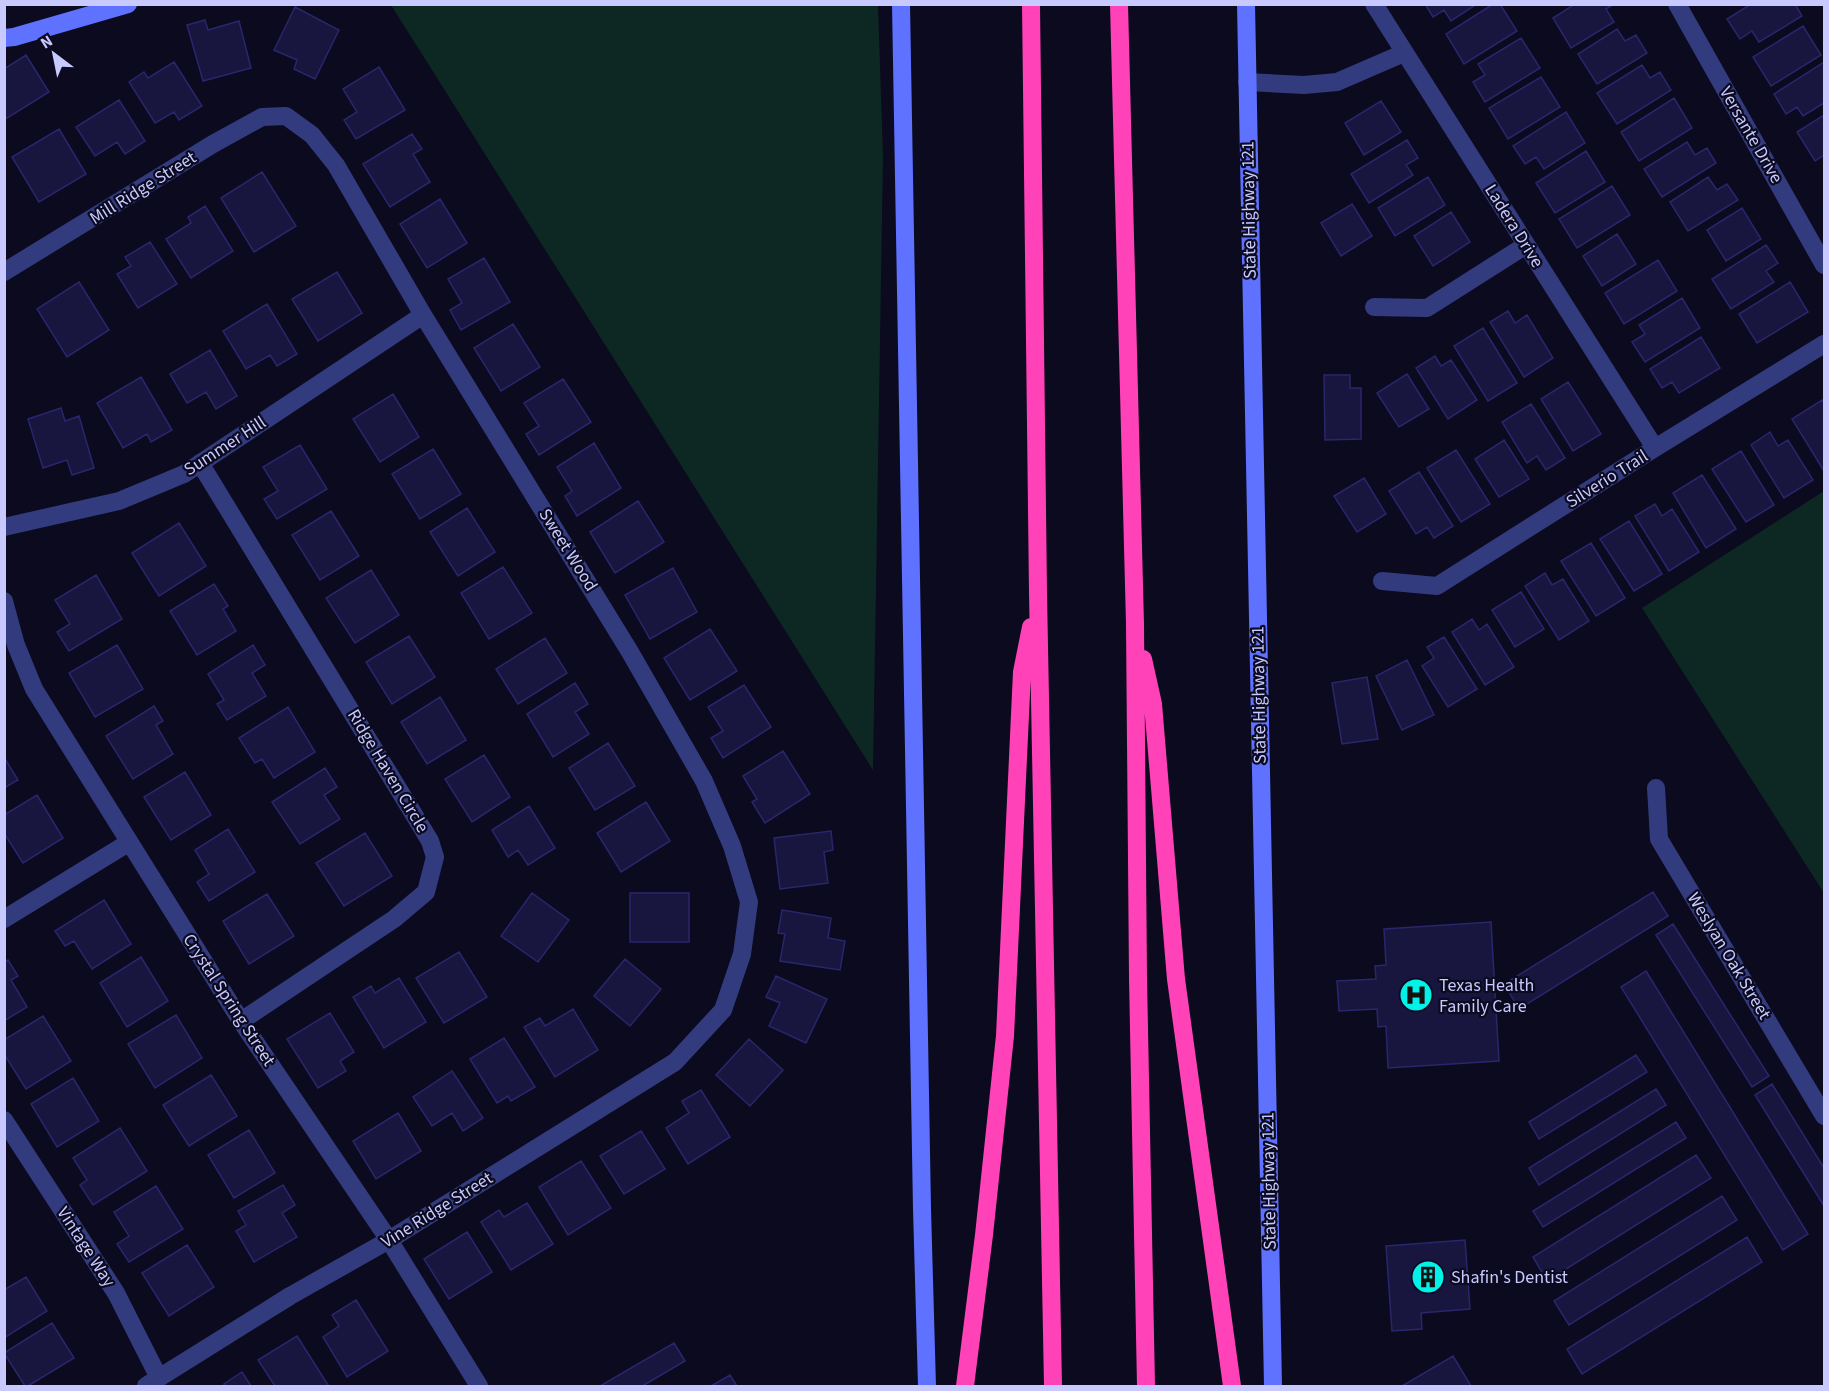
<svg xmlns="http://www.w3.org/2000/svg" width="1829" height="1391" viewBox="0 0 1829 1391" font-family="'Source Sans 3',sans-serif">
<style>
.green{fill:#0d2823}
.building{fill:#18163f;stroke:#2a266d;stroke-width:1.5}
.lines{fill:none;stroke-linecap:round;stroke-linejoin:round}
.street{stroke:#333b7f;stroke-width:18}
.secondary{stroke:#5e71ff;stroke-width:18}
.highway{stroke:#ff42b8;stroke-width:18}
.labels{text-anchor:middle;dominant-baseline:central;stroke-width:4.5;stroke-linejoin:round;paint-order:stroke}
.street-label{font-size:18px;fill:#c7c9ff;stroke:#0b0a1e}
.poi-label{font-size:18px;fill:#c7c9ff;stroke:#0b0a1e;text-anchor:start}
</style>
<rect width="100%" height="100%" fill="#0b0a1e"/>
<path class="green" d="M391,5H878L883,157L873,770Z
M1824,491V893L1642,608Z"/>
<path class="building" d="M1425,4H1477L1451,21L1444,10L1433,17Z
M1493,4H1500L1517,31L1464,64L1446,34Z
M1575,4H1614L1606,9L1614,22L1571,48L1553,18Z
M1751,4H1795L1802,16L1759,42L1752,31L1740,39L1727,19Z
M295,7L339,30L315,79L294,69L297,60L274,50Z
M205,20L208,30L239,21L251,68L203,81L187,25Z
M1803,26L1821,55L1771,86L1753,57Z
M1617,29L1625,41L1636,35L1647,53L1597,84L1578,54Z
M1521,38L1540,68L1485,102L1473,82L1485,75L1478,64Z
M26,55L49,92L4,120V69Z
M174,62L202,106L179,120L174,112L155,123L129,82L144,72L148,78Z
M1824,62V103L1803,116L1797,107L1786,114L1774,94Z
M1642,65L1650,78L1660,72L1671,90L1617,124L1597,93Z
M379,67L405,110L356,139L344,120L357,112L343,89Z
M1541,77L1560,107L1508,139L1489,108Z
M1674,98L1692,128L1639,161L1621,132Z
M119,100L145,141L125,154L117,142L95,156L76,127Z
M1381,101L1401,132L1364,155L1345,123Z
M1566,112L1585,143L1544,169L1536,157L1525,164L1513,146Z
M1824,115V155L1815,161L1797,132Z
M59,129L86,174L39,202L12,157Z
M412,134L422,149L413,154L430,182L390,207L363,164Z
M1407,140L1418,158L1406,165L1413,175L1369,203L1351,174Z
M1687,142L1695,155L1707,148L1716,163L1662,197L1644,169Z
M1586,151L1605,182L1555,213L1536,183Z
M262,172L296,226L254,252L221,198Z
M1428,177L1445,205L1395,236L1378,208Z
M1708,177L1717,190L1727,184L1738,200L1688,231L1670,202Z
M1612,186L1630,215L1577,248L1559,219Z
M440,199L467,243L427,268L400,224Z
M1352,204L1372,236L1341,256L1321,223Z
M205,206L233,251L191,278L166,239L191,223L188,217Z
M1742,208L1761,239L1726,261L1707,230Z
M1451,212L1470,242L1433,266L1414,236Z
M1617,234L1636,264L1602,286L1583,256Z
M150,242L177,284L138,308L117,274L131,266L125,257Z
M1766,245L1778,263L1766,271L1774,282L1731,309L1712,279Z
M484,258L510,302L461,330L450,310L462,303L448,279Z
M1658,260L1677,291L1624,324L1605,293Z
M337,272L362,313L318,341L292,299Z
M79,282L109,330L67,357L37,309Z
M1790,282L1808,312L1757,343L1739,314Z
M1682,298L1700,328L1645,362L1632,342L1645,334L1639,325Z
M267,304L297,354L277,366L270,355L246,369L223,331Z
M1508,311L1515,323L1527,315L1553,358L1524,377L1490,322Z
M513,324L540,367L501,391L474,348Z
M1483,328L1517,383L1488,401L1454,346Z
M1701,337L1720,368L1679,393L1672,382L1662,388L1650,369Z
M210,350L237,396L216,409L206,392L187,403L170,374Z
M1435,356L1441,366L1451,360L1477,400L1448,419L1416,368Z
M1407,374L1429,409L1399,427L1377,393Z
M1324,375H1350V388H1361V439L1325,440Z
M141,377L172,430L151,442L147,434L123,448L97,403Z
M563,379L591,422L539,455L526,434L539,426L524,403Z
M1568,382L1601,434L1573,451L1541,399Z
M393,394L419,437L380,462L353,419Z
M1822,400L1824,404V471L1792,419Z
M1531,404L1565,458L1546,470L1537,456L1527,463L1502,422Z
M61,408L65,421L79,416L94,468L72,475L67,460L43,468L28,419Z
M1770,432L1778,446L1788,440L1813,480L1784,498L1751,445Z
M1504,440L1529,479L1499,497L1475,459Z
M594,443L621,488L577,516L565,496L572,491L557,467Z
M300,445L327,489L277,519L264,499L278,491L263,467Z
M433,449L461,494L420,519L392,474Z
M1456,450L1490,504L1461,522L1427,468Z
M1741,451L1774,505L1746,522L1712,469Z
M1419,472L1453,526L1434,538L1427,527L1416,534L1389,491Z
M1702,475L1736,529L1706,548L1673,493Z
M1364,478L1386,514L1357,532L1334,496Z
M638,501L664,542L615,573L590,532Z
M1655,504L1662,516L1672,509L1699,552L1669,571L1635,516Z
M467,508L495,552L458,576L430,532Z
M331,511L359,556L320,580L292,535Z
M1629,521L1662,574L1634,591L1600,539Z
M179,523L206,566L159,596L132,553Z
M1591,543L1625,598L1596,616L1561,561Z
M503,567L532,613L489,639L461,593Z
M673,568L697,612L650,639L625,595Z
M371,570L399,615L355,643L326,598Z
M1545,573L1552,585L1563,579L1589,621L1559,640L1525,586Z
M96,575L122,619L69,651L57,632L70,624L55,600Z
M214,584L228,606L223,609L236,631L197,655L170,611Z
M1521,592L1544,629L1515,647L1492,610Z
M1472,619L1479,630L1487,624L1514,667L1485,685L1452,632Z
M710,629L737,671L690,700L664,658Z
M409,636L435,677L392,704L366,662Z
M1444,637L1477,689L1448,707L1422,666L1434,658L1427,647Z
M545,638L567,673L518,704L496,669Z
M117,645L143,689L95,717L69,673Z
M253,645L265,665L252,673L266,696L227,720L217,704L224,700L208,674Z
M1407,660L1434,715L1402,730L1376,676Z
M1367,677L1378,739L1342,744L1332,683Z
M575,683L588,704L575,712L589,734L553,757L527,714Z
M744,685L771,727L723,758L711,738L723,731L708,707Z
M440,697L466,740L427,764L401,722Z
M154,706L163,721L156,725L173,754L133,779L106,736Z
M288,707L315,752L274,778L262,759L255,763L239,738Z
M608,743L635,786L595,810L569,768Z
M783,751L810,794L765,823L752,802L757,799L743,776Z
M484,755L510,797L472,822L445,779Z
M4,757L18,780L4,788Z
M325,768L337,787L324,795L340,819L300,844L272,802Z
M185,772L211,815L171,840L144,797Z
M37,795L63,838L23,863L4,833V815Z
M646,802L670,841L621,872L597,833Z
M529,806L555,848L528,865L518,850L508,857L492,830Z
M228,829L255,872L209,901L197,882L209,874L195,850Z
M831,831L833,850L824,852L828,883L780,889L774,838Z
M365,833L392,876L344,906L316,863Z
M1653,892L1668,916L1519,1009L1504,984Z
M532,893L569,920L538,962L501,936Z
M630,893H689V942H630Z
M267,894L294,936L249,964L223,921Z
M104,900L131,944L92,969L74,941L65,946L55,931Z
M782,910L831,918L828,938L845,941L840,970L780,961L785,934L778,933Z
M1491,922L1499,1061L1388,1068L1386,1026L1378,1027L1377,1009L1339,1011L1337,981L1376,979L1375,966L1386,965L1384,929Z
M1673,924L1769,1076L1752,1087L1656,935Z
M459,952L487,997L444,1023L416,978Z
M141,957L168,1001L127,1027L100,983Z
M625,959L661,989L630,1026L594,996Z
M8,960L18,976L11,980L27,1007L4,1021V962Z
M1646,971L1808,1234L1783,1250L1621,987Z
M776,976L827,999L806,1043L769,1026L780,1003L766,997Z
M399,978L426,1022L384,1048L353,997L371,986L375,993Z
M573,1009L598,1050L555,1077L524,1027L540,1018L545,1026Z
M330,1013L354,1052L340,1061L346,1071L318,1088L287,1039Z
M176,1015L202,1058L155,1088L128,1044Z
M43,1016L71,1061L26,1089L4,1054V1040Z
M504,1038L535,1087L511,1101L508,1096L497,1103L470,1059Z
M749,1039L783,1070L750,1106L716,1075Z
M1636,1055L1647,1072L1539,1139L1529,1122Z
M452,1071L483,1118L463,1131L452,1113L432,1126L413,1097Z
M211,1075L237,1116L189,1146L163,1105Z
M73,1078L99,1121L57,1147L31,1104Z
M1772,1084L1824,1168V1206L1755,1095Z
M1656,1089L1666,1105L1539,1185L1529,1168Z
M701,1090L730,1137L688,1164L666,1128L689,1113L682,1101Z
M398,1113L421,1151L376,1179L353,1141Z
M1676,1122L1686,1138L1543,1227L1533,1211Z
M120,1128L147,1171L93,1205L80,1185L87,1180L73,1158Z
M249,1130L275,1173L234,1198L208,1155Z
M641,1131L665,1169L624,1194L600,1156Z
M1696,1155L1711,1178L1547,1281L1533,1257Z
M581,1161L611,1208L568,1235L539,1187Z
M283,1185L295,1205L282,1213L297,1237L254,1262L236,1231L246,1225L238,1211Z
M156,1186L183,1229L129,1262L117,1244L129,1236L114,1212Z
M1722,1196L1737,1220L1569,1325L1554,1301Z
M527,1203L553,1244L511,1270L481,1222L499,1210L504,1217Z
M467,1232L492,1272L449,1299L424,1259Z
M1747,1237L1762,1262L1582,1374L1567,1349Z
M1465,1240L1470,1309L1421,1313L1422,1329L1392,1331L1386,1246Z
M187,1245L214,1287L169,1316L142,1273Z
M26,1277L47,1311L4,1338V1290Z
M356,1300L388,1351L347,1377L323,1337L339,1326L332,1315Z
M52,1323L74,1358L28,1386H25L4,1353Z
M297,1336L328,1385L327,1386H275L258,1360Z
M674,1343L685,1361L644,1385L645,1386H600Z
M1453,1356L1471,1386H1402Z
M242,1372L251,1386H225L224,1384Z
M730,1375L737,1386H711Z"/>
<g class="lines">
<path class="street" d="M1374,4L1655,448
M1677,4L1824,265
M1247,82L1304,85L1337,82L1404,53
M4,272L213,144L262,117L286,116L312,135L336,165L423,315L630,652L704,781L732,846L749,902L742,954L723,1010L675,1062L389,1240L290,1296L146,1386
M1374,307L1427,308L1526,245
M200,463L430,841L435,857L426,892L394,919L241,1021
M4,527L119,501L184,474L423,315
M1382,581L1437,586L1655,448L1824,344
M4,601L16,645L34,689L241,1021L389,1240L479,1386
M1656,788L1659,839L1824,1116
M4,919L128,843
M4,1120L116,1293L159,1378"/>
<path class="secondary" d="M901,4L922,1209L927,1386
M1246,4L1273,1386
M4,38L14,37L128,4"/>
<path class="highway" d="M1031,4L1038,593L1053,1386
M1119,4L1135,624L1138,978L1146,1386
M1143,659L1153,704L1176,979L1232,1386
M965,1386L984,1235L1005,1036L1022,672L1031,627"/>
</g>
<defs>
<g id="hospital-disc" transform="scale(1.725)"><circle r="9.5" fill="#00f2e8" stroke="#0b0a1e"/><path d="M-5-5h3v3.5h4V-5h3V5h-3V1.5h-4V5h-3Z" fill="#111"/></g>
<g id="building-disc" transform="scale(1.725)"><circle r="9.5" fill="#00f2e8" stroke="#0b0a1e"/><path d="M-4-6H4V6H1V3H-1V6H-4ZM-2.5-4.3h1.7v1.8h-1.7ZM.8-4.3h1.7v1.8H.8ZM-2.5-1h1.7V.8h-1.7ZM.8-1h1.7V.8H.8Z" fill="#111"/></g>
</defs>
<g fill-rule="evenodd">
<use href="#hospital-disc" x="1416" y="995"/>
<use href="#building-disc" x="1428" y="1277"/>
</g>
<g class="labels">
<g class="street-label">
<text transform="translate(1751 135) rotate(60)">Versante Drive</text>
<text transform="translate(143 188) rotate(-32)">Mill Ridge Street</text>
<text transform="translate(1249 210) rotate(-91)">State Highway 121</text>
<text transform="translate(1514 226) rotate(58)">Ladera Drive</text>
<text transform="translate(225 446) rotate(-33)">Summer Hill</text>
<text transform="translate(1607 479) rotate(-32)">Silverio Trail</text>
<text transform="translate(568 550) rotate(58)">Sweet Wood</text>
<text transform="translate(1259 695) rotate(-91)">State Highway 121</text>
<text transform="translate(388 771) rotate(59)">Ridge Haven Circle</text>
<text transform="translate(1729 956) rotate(59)">Weslyan Oak Street</text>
<text transform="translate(229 1000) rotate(57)">Crystal Spring Street</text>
<text transform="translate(1269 1181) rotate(-91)">State Highway 121</text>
<text transform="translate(437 1210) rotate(-32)">Vine Ridge Street</text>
<text transform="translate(86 1247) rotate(57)">Vintage Way</text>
</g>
<g class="poi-label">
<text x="1439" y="985">Texas Health<tspan x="1439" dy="21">Family Care</tspan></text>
<text x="1451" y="1277">Shafin's Dentist</text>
</g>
</g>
<rect width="1829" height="1391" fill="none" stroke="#c7c9ff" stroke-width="12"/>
<g transform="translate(54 54) rotate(328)" stroke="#0b0a1e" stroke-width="4.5" paint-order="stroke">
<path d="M0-4.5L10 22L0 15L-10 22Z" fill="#c7c9ff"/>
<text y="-9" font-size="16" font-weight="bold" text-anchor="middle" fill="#c7c9ff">N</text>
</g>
</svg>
